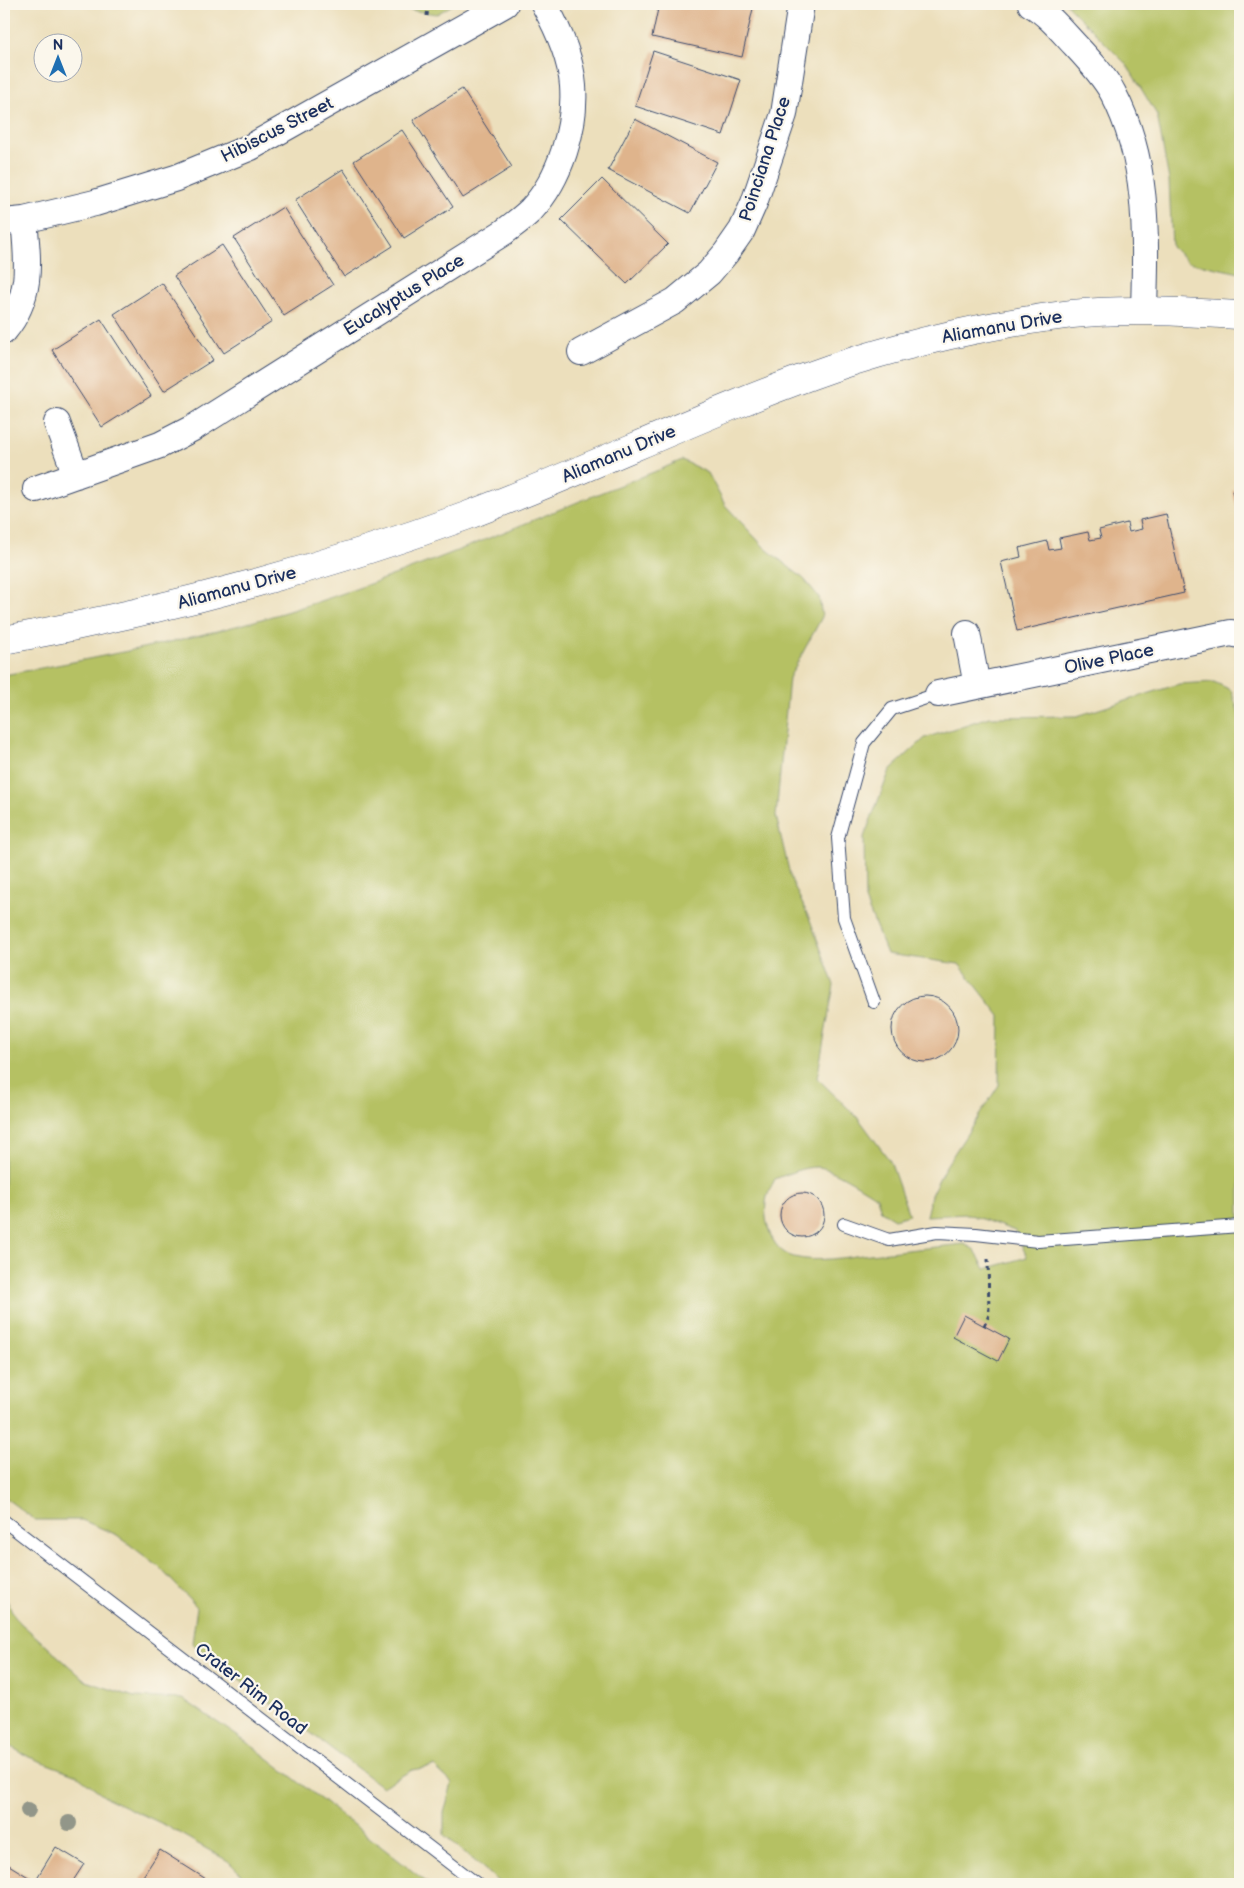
<svg xmlns="http://www.w3.org/2000/svg" width="1244" height="1888" viewBox="0 0 1244 1888" font-family="'Balsamiq Sans',sans-serif">
<style>
.green{fill:#b5c163;stroke:#687860}
.building{fill:#dfb48c}
.lines{fill:none;stroke-linecap:round;stroke-linejoin:round}
.service-casing{stroke:#3a496c;stroke-width:14}
.minor-casing{stroke:#3a496c;stroke-width:28}
.tertiary-casing{stroke:#3a496c;stroke-width:29}
.path{stroke:#3a496c;stroke-width:3;stroke-dasharray:4 4;stroke-linecap:butt}
.service{stroke:#fff;stroke-width:12}
.minor{stroke:#fff;stroke-width:26}
.tertiary{stroke:#fff;stroke-width:28}
.tree{fill:#929689}
.labels{text-anchor:middle;dominant-baseline:central;stroke-width:4.5;stroke-linejoin:round;paint-order:stroke}
.street-label{font-size:18px;fill:#1b2f5e;stroke:#fbf7ec}
</style>
<rect width="100%" height="100%" fill="#fbf7ec"/>
<filter id="ink" filterUnits="userSpaceOnUse"><feTurbulence type="fractalNoise" baseFrequency=".02" numOctaves="2"/><feDisplacementMap in="SourceGraphic" scale="10" xChannelSelector="R" yChannelSelector="G"/><feConvolveMatrix kernelMatrix="1 2 1 2 8 2 1 2 1" color-interpolation-filters="sRGB"/></filter>
<filter id="wash" filterUnits="userSpaceOnUse"><feTurbulence type="fractalNoise" baseFrequency=".0096" numOctaves="4" result="noise"/><feDisplacementMap in="SourceGraphic" scale="20" xChannelSelector="R" yChannelSelector="G"/><feGaussianBlur stdDeviation="1.12" result="paint"/><feColorMatrix in="noise" values="0 0 0 0 0 0 0 0 0 0 0 0 0 0 0 0 0 1.4 0 .05"/><feComposite in="paint" operator="in"/></filter>
<g filter="url(#wash)">
<rect width="100%" height="100%" fill="#ecdfbc"/>
<path class="green" d="M405,4H454L437,14L409,10Z
M1066,4H1240V273L1188,262L1172,247L1169,180L1157,115L1127,65Z
M682,460L708,473L725,505L765,548L804,579L819,597L822,617L789,678L776,816L791,879L810,920L834,985L817,1078L859,1119L890,1161L909,1215L894,1219L881,1211L877,1197C864,1189 831,1167 817,1167C802,1167 788,1174 775,1179C772,1185 769,1191 767,1197C762,1218 770,1251 794,1257C817,1263 846,1257 870,1254C901,1251 933,1247 964,1244L975,1250L985,1269L1027,1257L1015,1231L968,1214L926,1216L931,1195L944,1169L999,1085L1000,1016L959,964L887,954L865,900L864,837L890,770L925,738L989,717L1077,716L1179,684L1214,682L1231,690L1240,717V1884H502L444,1835V1813L452,1783L434,1766L412,1770L382,1787L192,1643L197,1607L159,1567L117,1535L82,1520H35L4,1497V675C84,660 165,645 244,624C365,591 479,542 595,495C624,483 654,473 682,460Z
M4,1595L16,1619L86,1681L134,1697L183,1699L255,1748L429,1884H251L228,1861L165,1825L109,1799L77,1775L29,1757L4,1743Z"/>
<g id="blocks">
<path class="building" d="M659,4H754L742,57L652,37Z
M653,51L741,80L723,135L635,106Z
M462,89L512,167L463,198L413,120Z
M635,119L717,162L690,213L608,170Z
M402,130L453,207L404,238L354,161Z
M343,169L393,246L344,277L295,200Z
M602,179L668,244L627,284L561,220Z
M283,207L333,285L284,316L234,238Z
M222,245L272,322L224,353L174,276Z
M162,283L213,360L164,391L114,314Z
M101,319L151,396L102,427L52,350Z
M1240,488V517L1232,491Z
M1166,514L1184,593L1017,631L1001,562L1021,557L1019,548L1047,541L1049,550L1061,548L1059,538L1088,532L1090,540L1101,538L1099,530L1127,523L1129,532L1142,529L1140,520Z
M892 1029a33 33 0 1 1 66 0a33 33 0 1 1-66 0Z
M780 1215a22 22 0 1 1 44 0a22 22 0 1 1-44 0Z
M964,1315L1009,1339L998,1361L953,1337Z
M56,1847L84,1864L71,1884H4V1862L35,1881Z
M160,1850L214,1884H138Z"/>
</g>
</g>
<g filter="url(#ink)">
<use href="#blocks" fill-opacity="0" stroke="#3a496c" stroke-width="1"/>
<g class="lines">
<g class="service-casing">
<path id="service" d="M874,1002L844,918L838,838L864,743L892,709L938,694
M844,1224L889,1240L937,1232L976,1234L1038,1241L1240,1226
M4,1521L477,1884"/>
</g>
<g class="minor-casing">
<path id="minor" d="M1031,4C1048,14 1061,30 1075,45C1088,59 1104,76 1113,93C1149,161 1146,236 1144,310
M4,222L24,220L95,203L176,178L251,147L505,4
M4,331C33,296 28,262 24,220
M581,352L675,301L709,273L726,253L742,230L754,203L784,114L801,4
M57,423L76,475
M36,489L160,445L193,428L504,232C513,225 523,218 531,210C560,179 576,128 573,86C571,58 558,29 544,4
M967,633L977,686
M938,694L1231,633L1240,635"/>
</g>
<g class="tertiary-casing">
<path id="tertiary" d="M4,640C161,611 316,571 466,516C589,470 708,411 832,368C910,342 991,324 1072,314C1128,308 1184,312 1240,315"/>
</g>
<path class="path" d="M427,16L428,6L432,4
M984,1326L989,1315L988,1256"/>
<use href="#service" class="service"/>
<use href="#minor" class="minor"/>
<use href="#tertiary" class="tertiary"/>
</g>
<g class="tree">
<circle cx="28" cy="1810" r="8"/>
<circle cx="69" cy="1823" r="8"/>
</g>
</g>
<g class="labels">
<g class="street-label">
<text transform="translate(277 130) rotate(-27)">Hibiscus Street</text>
<text transform="translate(765 159) rotate(-72)">Poinciana Place</text>
<text transform="translate(404 295) rotate(-32)">Eucalyptus Place</text>
<text transform="translate(1002 327) rotate(-10)">Aliamanu Drive</text>
<text transform="translate(619 454) rotate(-23)">Aliamanu Drive</text>
<text transform="translate(237 588) rotate(-15)">Aliamanu Drive</text>
<text transform="translate(1109 659) rotate(-12)">Olive Place</text>
<text transform="translate(251 1689) rotate(38)">Crater Rim Road</text>
</g>
</g>
<rect width="1244" height="1888" fill="none" stroke="#fbf7ec" stroke-width="20"/>
<g transform="translate(58 58)"><circle r="24" fill="#fbf7ec" stroke="#a1a7b3"/>
<path d="M0-4L9 19L0 12L-9 19Z" fill="#1f6fb2"/>
<text y="-8" font-size="14" font-weight="bold" text-anchor="middle" fill="#1b2f5e">N</text>
</g>
</svg>
